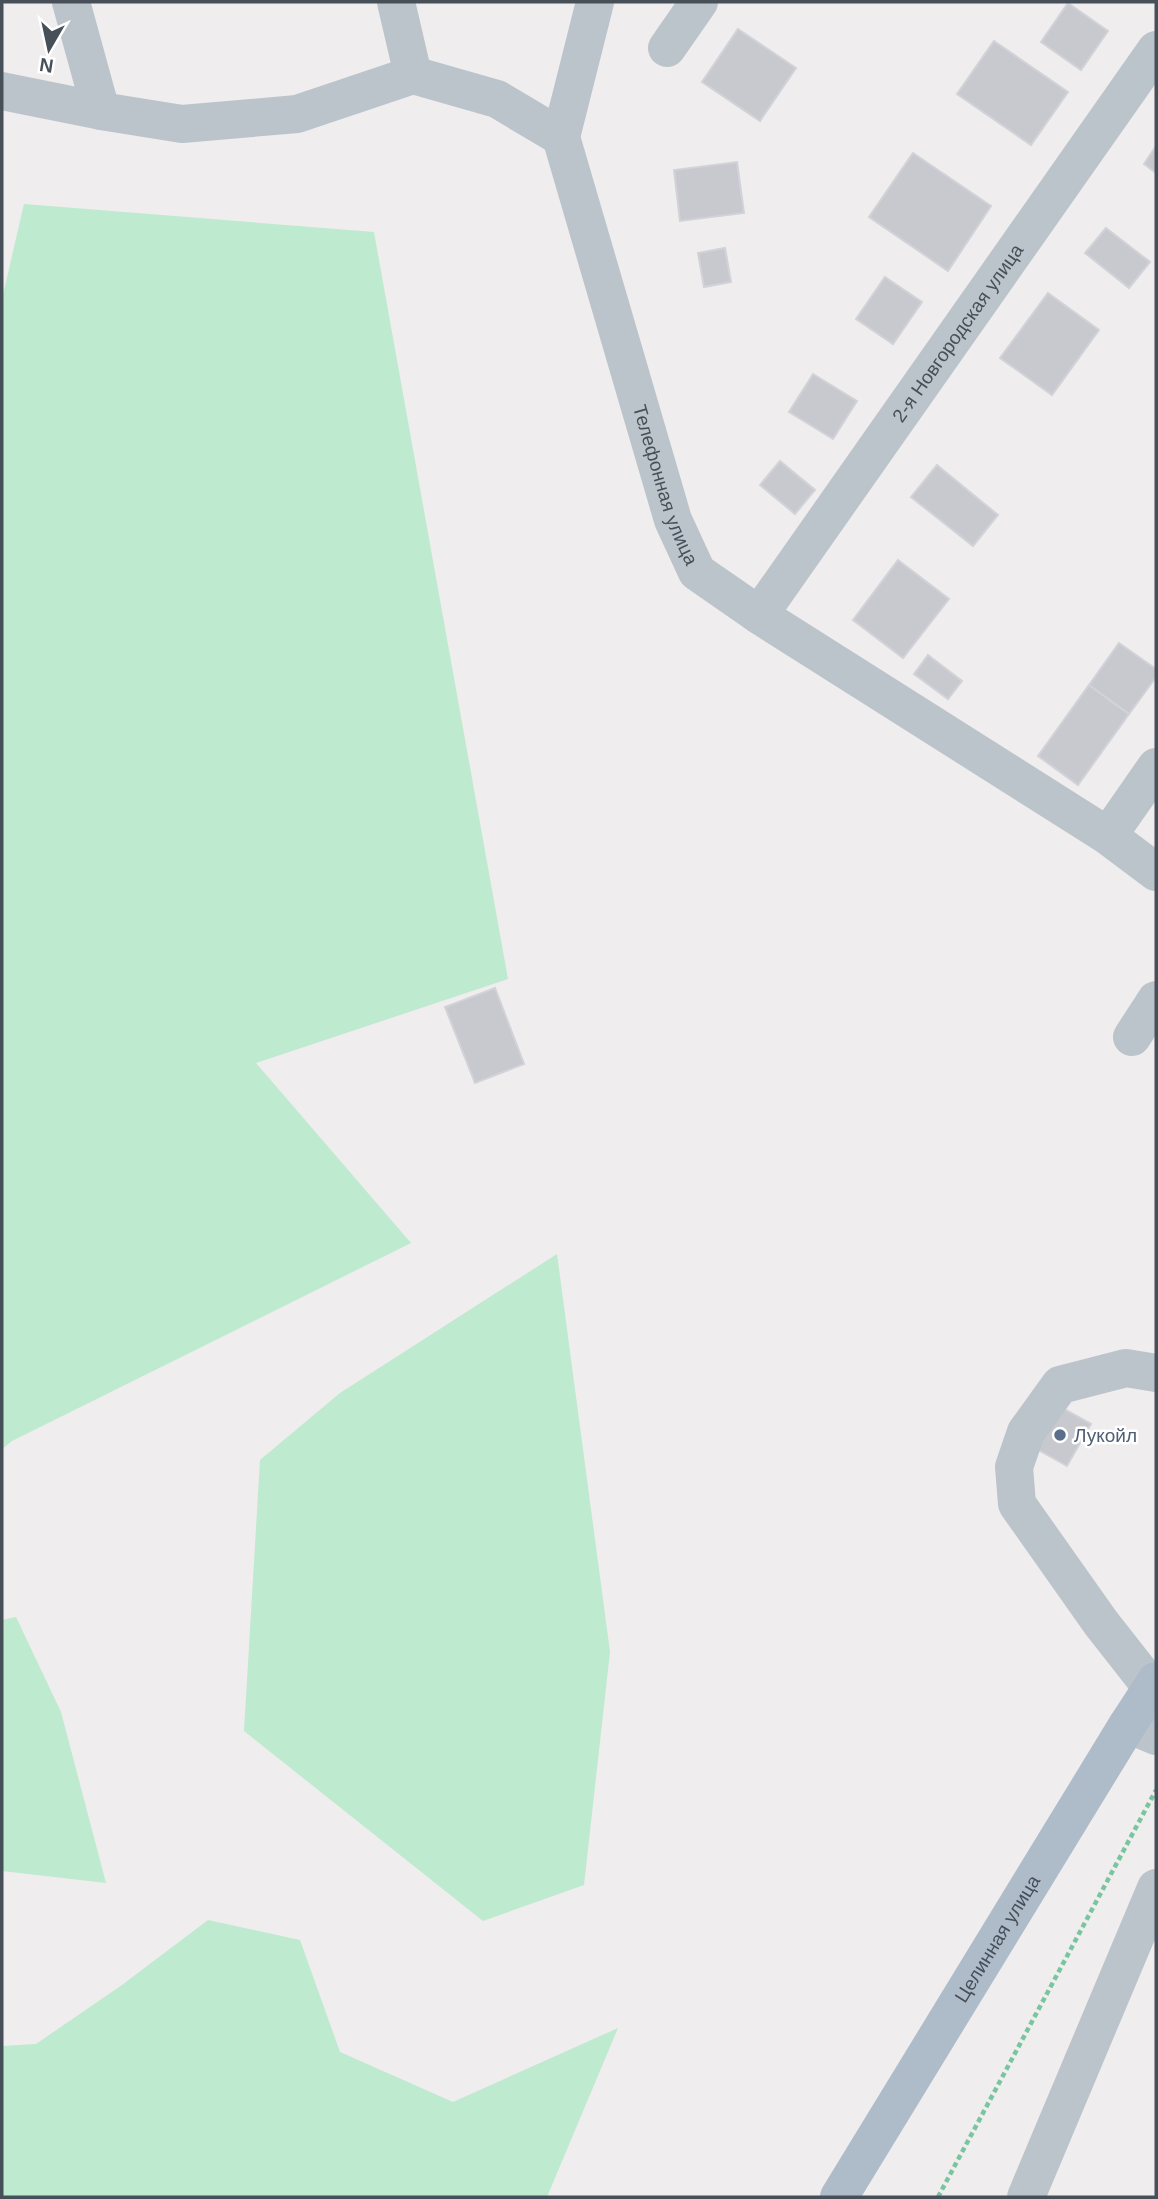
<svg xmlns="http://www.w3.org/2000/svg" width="1158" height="2199" viewBox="0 0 1158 2199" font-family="Arial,sans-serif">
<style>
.green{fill:#beeacf}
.building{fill:#c7c9cf;stroke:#d1d3d8;stroke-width:2}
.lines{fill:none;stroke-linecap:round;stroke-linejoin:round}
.path{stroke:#79c59f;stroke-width:4.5;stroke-dasharray:5 3.5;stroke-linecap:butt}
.minor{stroke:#bcc4cb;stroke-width:38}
.major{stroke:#aebcca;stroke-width:38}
.service-dot{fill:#5c6f8a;stroke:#fff;stroke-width:2.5}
.labels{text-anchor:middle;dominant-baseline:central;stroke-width:5;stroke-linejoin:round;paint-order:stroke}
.street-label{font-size:19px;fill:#475059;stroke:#fff}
.service-label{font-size:19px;fill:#4e5e75;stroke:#fff;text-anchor:start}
</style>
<rect width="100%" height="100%" fill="#efeded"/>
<path class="green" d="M24,204L374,232L508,979L256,1063L411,1243L12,1441L2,1449V299Z
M557,1254L610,1652L584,1885L483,1921L244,1731L260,1460L340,1393Z
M16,1617L61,1712L106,1883L2,1871V1620Z
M208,1920L300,1940L340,2052L453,2102L618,2028L547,2197H2V2046L36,2044L122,1985Z"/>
<path class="building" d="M1068,3L1108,31L1081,70L1041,42Z
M738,29L796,68L760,121L702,82Z
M994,41L1068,92L1031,145L957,94Z
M1156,146V173L1144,164Z
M913,153L991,206L948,271L869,217Z
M737,162L744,213L680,221L674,170Z
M1106,228L1150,262L1129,288L1085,253Z
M725,248L731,282L704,287L698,253Z
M885,277L922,302L893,344L856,319Z
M1048,293L1099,330L1052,395L1000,358Z
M813,374L857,401L833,439L789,412Z
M780,461L815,490L795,514L760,485Z
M937,465L998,515L973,546L911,497Z
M898,560L949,599L903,658L853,620Z
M1119,643L1156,669V677L1129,714L1089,685Z
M928,655L962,681L948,699L914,674Z
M1089,685L1129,714L1078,785L1038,756Z
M495,988L524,1064L475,1083L445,1007Z
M1059,1406L1091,1424L1067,1466L1035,1448Z"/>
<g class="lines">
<path class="path" d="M938,2197L1156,1790"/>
<g class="minor">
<path d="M71,2L101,111"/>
<path d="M396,2L413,75"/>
<path d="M667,48L699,2"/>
<path id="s1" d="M413,75L497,99L561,137L673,520L697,572L759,615L1108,836L1156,872"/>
<path d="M2,91L101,111L182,124L297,114L413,75"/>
<path d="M561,137L595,2"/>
<path id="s2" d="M759,615L1156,50"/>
<path d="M1108,836L1156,767"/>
<path d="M1132,1037L1156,1000"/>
<path d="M1152,1688L1101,1623L1017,1504L1014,1467L1026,1432L1060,1385L1126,1368L1156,1373"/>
<path d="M1128,1724L1156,1736"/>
<path d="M1026,2197L1156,1888"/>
</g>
<path class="major" id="s3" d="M839,2197L1128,1724L1156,1681"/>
</g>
<circle class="service-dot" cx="1060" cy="1435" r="7"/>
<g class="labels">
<g class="street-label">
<text stroke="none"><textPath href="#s2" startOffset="345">2-я Новгородская улица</textPath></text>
<text stroke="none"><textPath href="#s1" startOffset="525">Телефонная улица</textPath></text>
<text stroke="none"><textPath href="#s3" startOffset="303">Целинная улица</textPath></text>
</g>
<g class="service-label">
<text x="1074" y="1435">Лукойл</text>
</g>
</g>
<rect width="1158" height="2199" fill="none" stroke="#475059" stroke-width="7"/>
<g transform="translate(49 49) rotate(189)" stroke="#ffffff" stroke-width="5" paint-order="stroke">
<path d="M0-5L12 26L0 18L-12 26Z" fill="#475059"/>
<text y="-10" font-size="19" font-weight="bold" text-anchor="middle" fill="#475059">N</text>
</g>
</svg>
